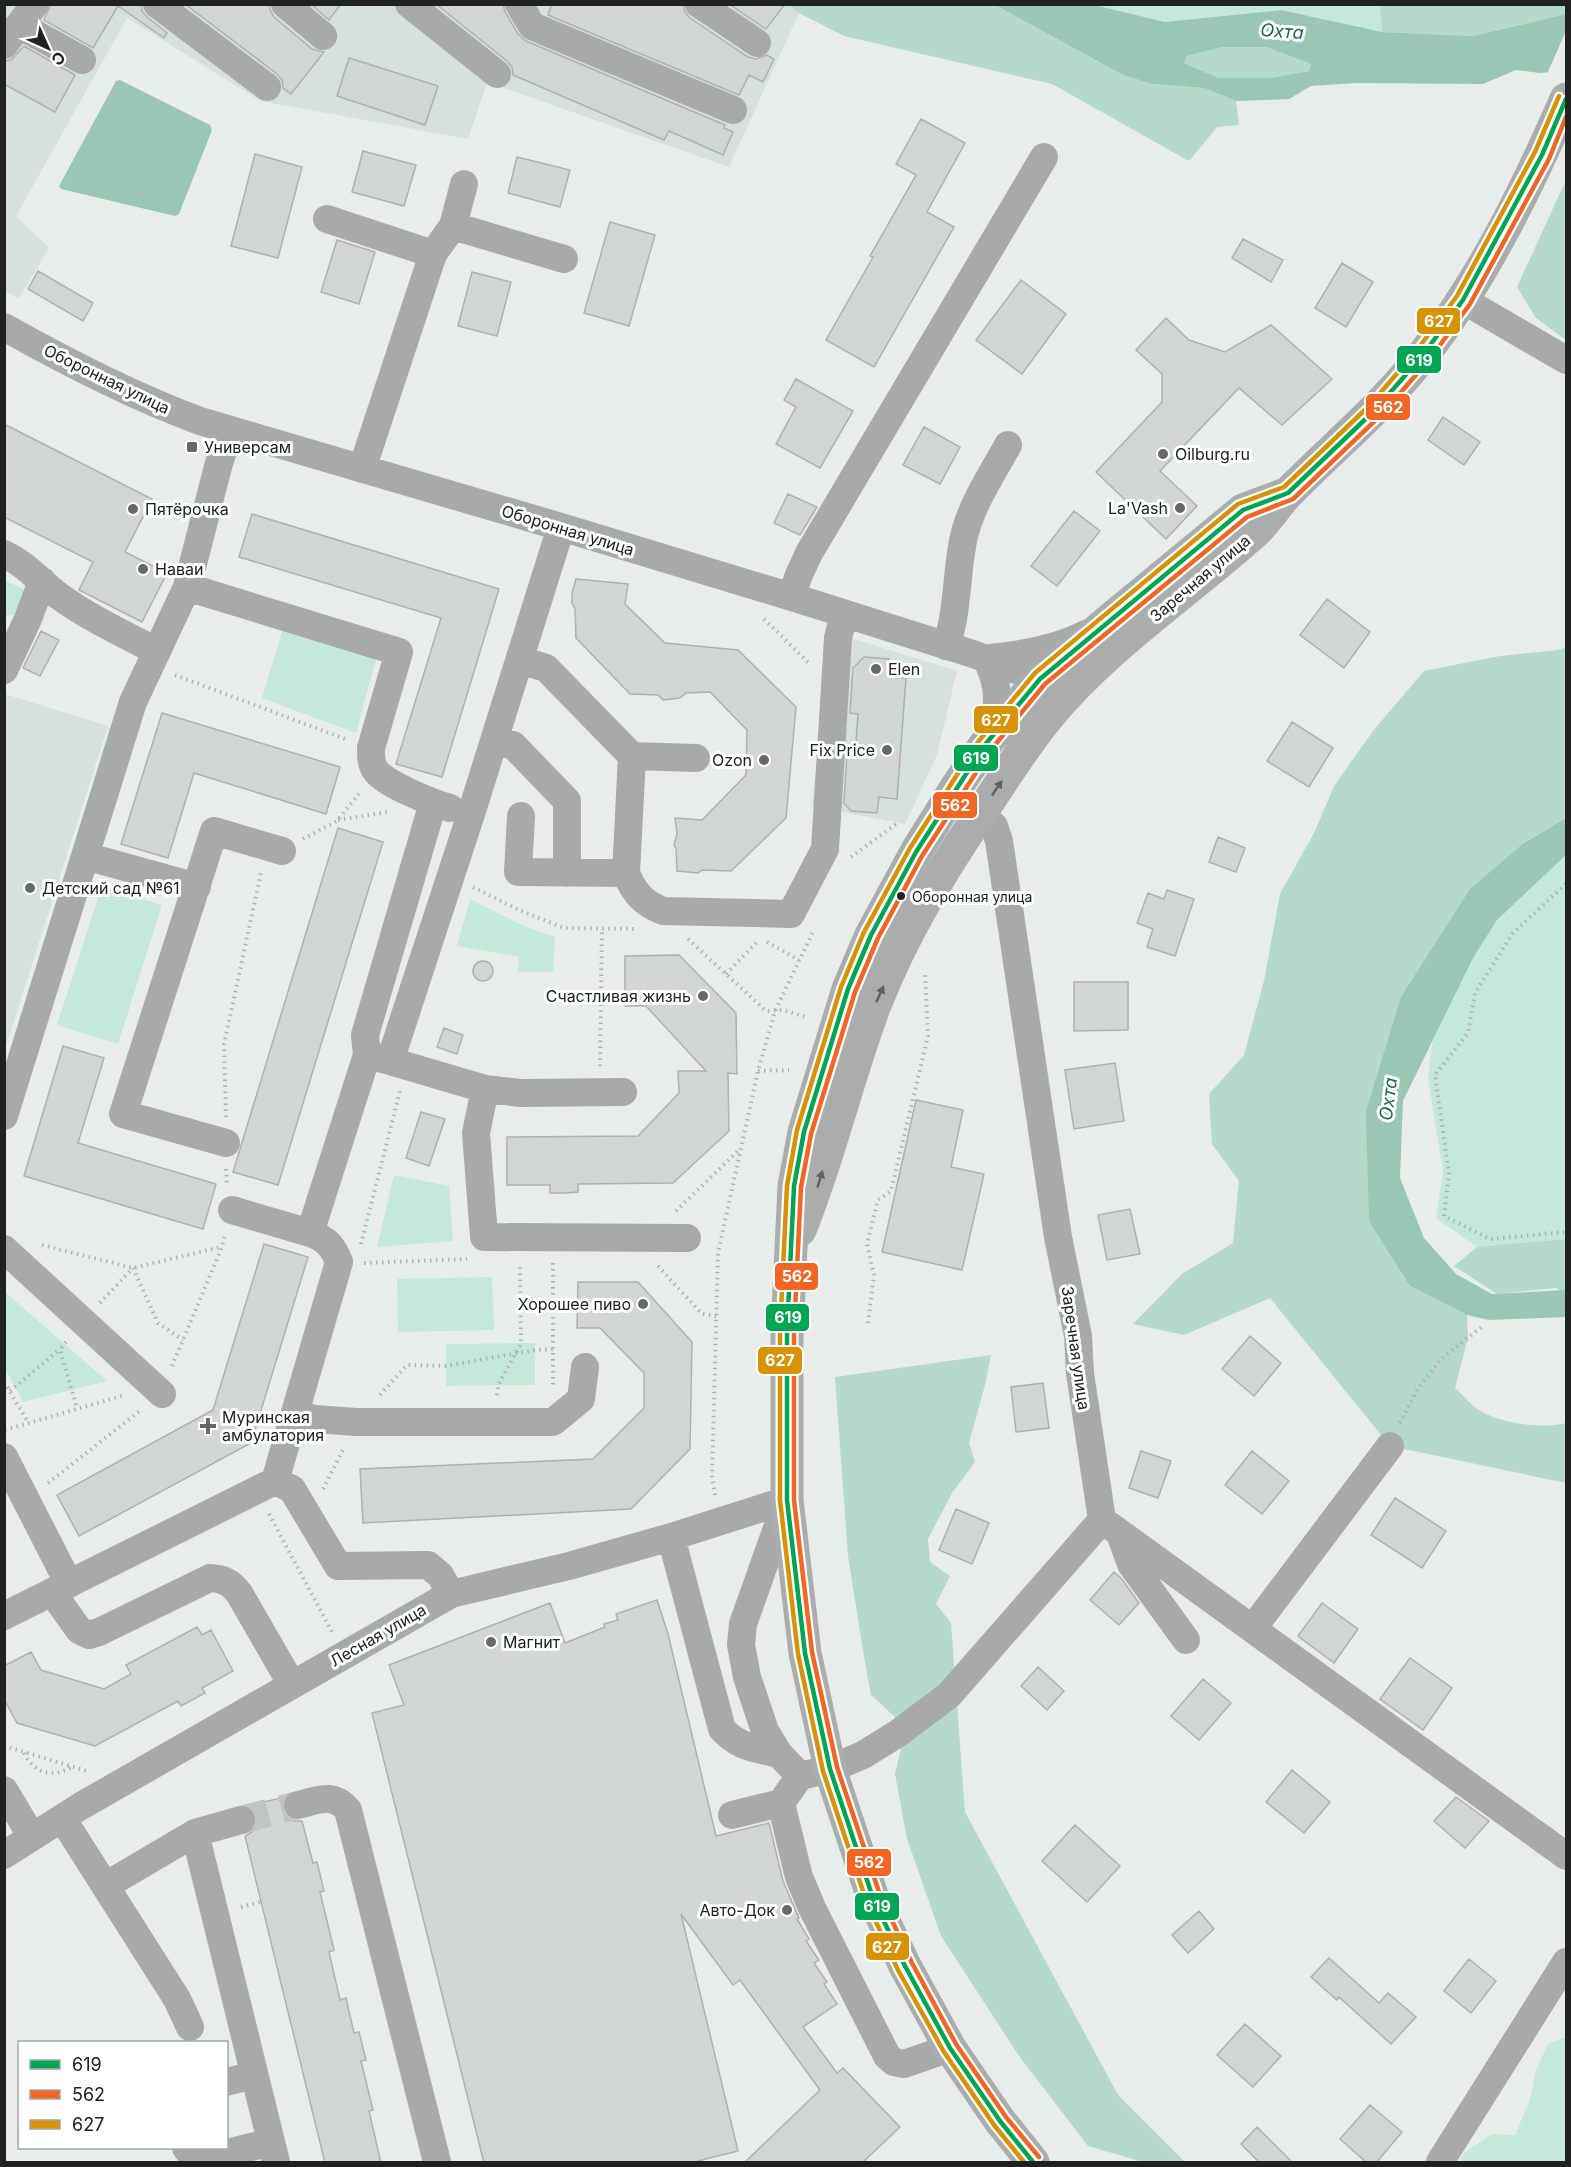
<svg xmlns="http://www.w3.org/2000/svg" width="1571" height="2167" viewBox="0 0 1571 2167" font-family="Inter,sans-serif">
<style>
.built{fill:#d6e0dc}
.green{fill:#c4e8da}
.forest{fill:#b5d9cc}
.water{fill:#9ac6b6;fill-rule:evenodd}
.pier{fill:#e8edeb}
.building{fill:#d2d6d5;stroke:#aeb1b0;stroke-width:1.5}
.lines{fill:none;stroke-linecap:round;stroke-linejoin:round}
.minor-tunnel{stroke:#c0c4c3;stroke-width:28;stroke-dasharray:28 14;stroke-linecap:butt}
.path{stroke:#afb2b0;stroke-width:4;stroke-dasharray:1.5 4.5;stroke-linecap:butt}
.minor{stroke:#a7aaa9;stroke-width:28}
.major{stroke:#aaadab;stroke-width:33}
.bus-1-casing{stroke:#fff;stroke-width:9}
.bus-2-casing{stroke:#fff;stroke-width:9}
.bus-3-casing{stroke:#fff;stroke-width:9}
.bus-1{stroke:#00a651;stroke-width:4.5}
.bus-2{stroke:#f26522;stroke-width:4.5}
.bus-3{stroke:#d79205;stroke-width:4.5}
.oneway{fill:#5e615f}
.poi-dot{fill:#666968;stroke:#fff;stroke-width:2}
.bus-dot{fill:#202221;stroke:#fff;stroke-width:2}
.labels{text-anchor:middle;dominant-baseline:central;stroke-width:6;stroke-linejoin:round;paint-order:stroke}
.bus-label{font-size:14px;fill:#202221;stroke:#fff;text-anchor:start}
.street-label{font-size:16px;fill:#202221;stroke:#fff}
.poi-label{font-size:16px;fill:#202221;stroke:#fff;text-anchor:start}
.water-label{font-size:18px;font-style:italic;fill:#1a6651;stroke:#fff}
.line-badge{stroke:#fff;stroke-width:2}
.badge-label{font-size:16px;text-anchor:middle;font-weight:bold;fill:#fff}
</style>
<rect width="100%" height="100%" fill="#e8edeb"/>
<path class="built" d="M788,4L799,13L729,167L487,82L468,139L261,101L127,18L16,216L49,248L19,298L4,291V5Z
M832,632L957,671L937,755L905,824L812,806Z
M5,694L108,726L5,1049L4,694Z"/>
<path class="green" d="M1094,5H1380L1382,32L1281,10L1165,22Z
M4,580L25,590L19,615H5Z
M283,628L377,656L356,733L262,698Z
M1566,855V1239L1477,1247L1436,1218L1443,1172L1428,1078L1433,1040L1473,958L1497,920Z
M102,886L162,905L118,1044L57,1025Z
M470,899L524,926L555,937L553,972H518L519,957L457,946Z
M394,1175L449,1186L453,1241L377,1247Z
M492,1277L494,1330L398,1332L397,1279Z
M5,1292L107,1381L23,1402L5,1368Z
M535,1343V1385L446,1386V1344Z
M1566,2037V2162H1459L1464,2153L1492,2134L1515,2135L1530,2100L1536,2070L1548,2044Z"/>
<path class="forest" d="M788,5H995L1123,75L1152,84L1204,88L1236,101L1239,125L1217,127L1189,161L1052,84L844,36L799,13Z
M1380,5H1566V14L1473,36L1382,32Z
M1222,47H1266L1311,64L1309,71L1270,78H1219L1184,63L1185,56Z
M1566,180V340L1536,318L1517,287Z
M1566,647V818L1524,843L1366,1112L1410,1286L1467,1315L1468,1337L1455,1388C1464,1396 1473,1408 1484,1413C1506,1424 1542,1429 1566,1423V1483L1390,1446L1270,1298L1184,1335L1133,1324L1182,1274L1233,1243L1239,1181L1212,1144L1209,1094L1244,1055L1264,981L1280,894L1315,831L1334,786L1373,731L1424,671L1500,656L1558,650Z
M1566,1239V1299L1557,1288L1497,1294L1454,1266L1477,1247Z
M991,1355L985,1385L969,1443L975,1462L952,1493L928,1539L930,1562L950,1576L936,1604L951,1623L965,1812L1118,2095L1185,2162H1143L1088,2146L1019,2056L941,1936L907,1839L895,1774L906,1727L871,1695L864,1657L848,1556L835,1377Z"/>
<path class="water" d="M995,5H1094L1165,22L1281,10L1382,32L1473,36L1566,14V71L1540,73L1516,70L1483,84L1356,83L1311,86L1289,99L1236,101L1204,88L1152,84L1123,75ZM1222,47H1266L1311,64L1309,71L1270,78H1219L1184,63L1186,56Z
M120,80L210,125L212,130L179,214L175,216L61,189L59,186L116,81Z
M1566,818V855L1497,920L1473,958L1403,1101L1400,1178L1424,1238L1456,1274L1492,1294L1566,1290V1317L1489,1320L1467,1315L1410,1286L1369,1221L1366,1111L1401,997L1470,889L1524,843Z"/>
<path class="pier" d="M1566,31V74L1546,76Z"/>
<path class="building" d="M51,4H141L142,11L147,17L167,33L164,38L118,6L93,48L44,20Z
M185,4H269L270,10L274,17L312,49L324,52L291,94L283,88L282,80L277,74Z
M311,4H341L329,20Z
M436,4H503L505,12L518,34L526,41L725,125L724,128L733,132L723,155L669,131L664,140L513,75L512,67L507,61Z
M552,4H683L685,12L690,18L748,57L756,59L767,55L774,59L763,82L749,75L739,95L548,15Z
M729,4H785L766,29Z
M24,46L75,75L55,112L4,84V61L11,60Z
M349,58L438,86L425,125L337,96Z
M921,119L965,143L927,212L954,227L874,367L826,340L873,257L870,256L916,175L896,164Z
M363,151L416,165L404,206L352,192Z
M255,154L302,167L278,258L231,246Z
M517,157L570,170L560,207L508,193Z
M610,222L655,235L629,326L584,313Z
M1243,239L1283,260L1271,282L1232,258Z
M337,240L375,252L359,304L321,292Z
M1342,263L1373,282L1346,327L1315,308Z
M38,271L93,303L83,321L28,289Z
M472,272L511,282L497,336L458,326Z
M1021,280L1066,314L1022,374L976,340Z
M1166,318L1189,340L1225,352L1271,325L1332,379L1282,425L1239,388L1160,471L1197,506L1166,539L1096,472L1162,402V374L1136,350Z
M796,379L853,411L820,468L776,444L796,407L784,400Z
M1443,417L1480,442L1464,465L1428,440Z
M4,424L152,499L125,552L167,573L142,622L79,590L93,562L4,517Z
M924,427L960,447L940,484L903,465Z
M788,494L817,507L800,535L774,523Z
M1074,511L1100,531L1057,586L1031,566Z
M252,514L499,589L442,777L396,764L441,618L239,557Z
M576,579L628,584L625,604L665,643L738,650L796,707L786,818L731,871L702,870L698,873L677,871L676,848L674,845L677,834L675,818L702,820L746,775L747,730L710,692L686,693L680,698L663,700L658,695L630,694L576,638L575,609L572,603V593Z
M1327,599L1370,632L1344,668L1300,635Z
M41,631L59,640L40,676L23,668Z
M864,657L889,659L888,677L906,678L897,799L879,797L877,813L851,811L844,803L847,754L855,755L858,714L850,713L853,668Z
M162,713L340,767L326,814L194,773L168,858L121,844Z
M1292,722L1333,748L1309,787L1267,761Z
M338,828L383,842L278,1185L233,1172Z
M1218,837L1245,848L1236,872L1209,862Z
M1167,890L1194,899L1175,956L1147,947L1153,929L1137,923L1148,893L1164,899Z
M679,955L736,1013L737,1074L728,1073L729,1131L673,1183L578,1184V1192L565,1193H550V1185H507V1137L638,1136L679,1093L678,1071H706L646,1006H625V956Z
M473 971a10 10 0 1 1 20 0a10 10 0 1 1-20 0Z
M1074,982H1128V1030L1074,1031Z
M444,1028L463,1035L457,1054L437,1047Z
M63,1046L104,1058L78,1143L216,1184L203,1229L24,1176Z
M1115,1063L1124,1121L1074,1129L1065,1070Z
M916,1100L963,1110L951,1167L984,1174L962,1270L882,1252Z
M421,1112L445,1119L429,1166L406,1158Z
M1130,1209L1140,1254L1107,1260L1098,1215Z
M264,1244L308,1257L251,1443L79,1536L57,1495L213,1410Z
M578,1282H638L692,1342L690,1449L631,1509L363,1523L360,1469L593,1459L644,1408V1373L600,1328H577Z
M1250,1336L1281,1363L1254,1396L1222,1369Z
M1043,1383L1049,1428L1016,1432L1011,1387Z
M1141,1451L1171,1461L1158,1498L1129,1488Z
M1252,1451L1289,1481L1262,1514L1225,1485Z
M1395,1498L1446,1531L1422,1568L1371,1535Z
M956,1509L989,1523L972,1564L939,1550Z
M1114,1572L1121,1578L1139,1603L1119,1625L1090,1600Z
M657,1600L668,1634L716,1836L769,1823L783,1881L799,1918L797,1919L809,1939L806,1941L819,1960L814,1963L827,1982L824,1984L837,2004L803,2027L837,2073L843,2068L900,2127L862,2163H744L820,2090L740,1980L733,1985L681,1914L738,2151L690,2163H484L372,1713L404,1705L389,1665L550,1603L565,1643L605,1627L604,1624L618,1620L616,1614Z
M1322,1603L1358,1629L1334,1663L1298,1636Z
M197,1627L202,1635L211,1630L233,1671L202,1688L205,1693L181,1706L178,1701L95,1746L17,1723L4,1699V1666L31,1652L41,1670L104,1689L131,1674L126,1665Z
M1410,1658L1452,1688L1423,1730L1380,1699Z
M1038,1667L1064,1691L1047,1710L1021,1686Z
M1203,1679L1231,1703L1199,1740L1171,1716Z
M1292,1770L1330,1802L1304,1833L1266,1802Z
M284,1797L282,1801V1810L287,1817L293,1821H302L313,1863L317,1862L324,1891L320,1892L334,1950L329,1952L340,2000L346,1998L354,2033L359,2032L366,2060L361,2061L373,2110L369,2111L381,2163H325L245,1836L252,1832L257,1823V1815L248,1806Z
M1456,1797L1489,1821L1465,1848L1434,1821Z
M1075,1825L1120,1866L1087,1902L1042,1861Z
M1199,1911L1214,1929L1188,1953L1172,1935Z
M1329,1958L1379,2003L1388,1993L1416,2017L1391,2044L1339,1997L1337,2000L1311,1977Z
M1469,1959L1496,1981L1471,2013L1444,1991Z
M1245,2024L1281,2056L1253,2087L1217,2055Z
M1370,2105L1402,2132L1376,2163H1367L1340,2139Z
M1257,2127L1293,2163H1260L1241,2144Z"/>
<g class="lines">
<path class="minor-tunnel" d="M241,1820L298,1805"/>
<path class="path" d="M764,619L810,664
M175,675L345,739
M338,820L387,812
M303,839L337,821L361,791
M851,857L896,824
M1566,884L1513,933L1475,993L1468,1033L1435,1075L1449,1174L1444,1216L1490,1239L1566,1232
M473,887L519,910L564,928L637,929
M688,939L766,1011L783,1010L806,1017
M767,942L799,960
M726,974L758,941
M600,1066L602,929
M758,1071L789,1070
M226,1117L224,1044L261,873
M226,1169L227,1186
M676,1211L740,1149
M361,1244L400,1091
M42,1245L133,1268L221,1247
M364,1263L467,1259
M553,1263V1385
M658,1266L702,1314L717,1316
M133,1268L158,1323L183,1340
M100,1303L133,1268
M521,1305H553
M868,1323L874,1275L867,1244L878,1200L891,1191L928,1036L925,971
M66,1342L60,1349L77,1408
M172,1366L222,1247L225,1234
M4,1382L28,1422
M10,1391L60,1349
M380,1395L407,1365L446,1366L535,1350L553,1349
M497,1395L498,1385L521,1344L520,1264
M1400,1423L1417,1390L1441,1359L1484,1325
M5,1430L125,1395
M48,1483L141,1410
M323,1489L344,1448
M715,1495L712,1477L718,1253L758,1071L775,1011L814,930
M269,1514L332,1632
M4,1746L87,1771
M24,1753C35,1774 52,1778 72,1767
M241,1907L261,1902"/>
<path class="minor" d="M157,4L267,87
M285,4L323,36
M409,4L497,74
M519,4L532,26L733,110
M699,4L757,43
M19,25L82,60
M4,45L35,4
M327,219L433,254
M453,226L564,259
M1463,300L1566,360
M4,327C68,363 132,396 200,421L561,527L792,597L973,654L1040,679L1059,673
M362,469L433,254L453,226L464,184
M4,554C26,564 40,582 59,596C89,618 124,634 156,651
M187,587L399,652L371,748C371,757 371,765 376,771C387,785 433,803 450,808
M792,597L798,577L809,553L1044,157
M946,646C958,612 956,576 963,541C969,508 992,474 1008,445
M986,658C1002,690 998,706 990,739
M991,658C1025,654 1057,649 1088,633
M520,660L546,668L632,756L626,873C634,893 643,903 663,911L791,914L825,849L838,638L844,614
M4,670L28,619L42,581
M494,741L513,745L567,801V873
M632,756L696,758
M433,803L365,1035L367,1055L310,1233C326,1239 333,1246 339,1262L275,1481L292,1489L338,1566L428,1565L440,1575L451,1594
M521,816L518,872L626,873
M85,856L197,887
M367,1055L390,1061L471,814L561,527
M390,1061L485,1089
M623,1092L521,1093L485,1089L476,1133L484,1237L687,1238
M4,1116L133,702L187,587L219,463L230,430
M226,1143L123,1114L214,831L282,851
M232,1210L310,1233
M4,1249L162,1394
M295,1414L315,1419L356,1422H553L581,1399L585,1367
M4,1457L69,1584
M787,1500L743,1624L741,1645L747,1677L765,1731L779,1754L800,1776
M1102,1520L1566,1856
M1120,1534L1131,1564L1186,1640
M671,1537L722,1729C739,1748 756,1748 779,1754
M52,1592L79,1630L89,1635L99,1632L210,1578C224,1579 230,1582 239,1593L292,1685
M4,1616L275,1481
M1253,1628L1390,1446
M4,1790L32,1837
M298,1805C319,1800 333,1792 348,1810L437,2162
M732,1815L781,1803
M62,1818L177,1999L190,2027
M195,1833L276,2162
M4,1855L81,1806L451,1594L569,1566L671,1537L787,1500
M105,1886L195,1833L241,1820
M950,2048L904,2064L894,2062L887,2056L812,1908L799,1877L781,1803L800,1776L830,1769L863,1755L897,1734L949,1695L1102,1520L1080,1373L1078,1336L1058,1237L999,841L994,826L979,816
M226,2082L254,2075
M186,2148L193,2157L203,2159L271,2142
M1440,2162L1566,1962"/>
<path class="major" d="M800,1230C830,1156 847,1079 875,1005C903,933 944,867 987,804C1006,775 1025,745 1047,718C1104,648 1188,592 1255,532C1269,519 1278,502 1292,489C1336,445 1384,405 1423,355C1483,279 1527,188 1566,99
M1033,2162L1000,2121L950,2048L905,1966L873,1898L830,1769L805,1653L787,1500V1331L794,1186L804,1132L848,989L871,935L916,852L957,786L984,746L1040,679L1107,622L1243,510L1288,493"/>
<g class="bus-1-casing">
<path id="bus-1" d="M1033,2162L1000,2121L950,2048L905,1966L873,1898L830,1769L805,1653L787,1500V1331L794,1186L804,1132L848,989L871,935L916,852L984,746L1040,679L1243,510L1288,493L1375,410L1423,355L1463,300L1542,155L1566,99"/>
</g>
<g class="bus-2-casing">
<path id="bus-2" d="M1039,2157L1006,2117L956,2044L912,1963L880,1895L837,1767L812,1652L794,1500V1331L801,1187L811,1134L855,992L878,938L922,856L990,751L1045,684L1247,517L1293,499L1381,415L1429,360L1470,304L1549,159L1566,117"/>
</g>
<g class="bus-3-casing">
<path id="bus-3" d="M1024,2162L994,2125L944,2052L898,1970L866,1900L823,1771L798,1654L780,1500V1331L787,1186L797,1130L841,987L864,932L910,848L978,742L1035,673L1238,504L1284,487L1370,405L1417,350L1457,296L1535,152L1559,96"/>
</g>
<use href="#bus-1" class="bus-1"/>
<use href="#bus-2" class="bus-2"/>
<use href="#bus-3" class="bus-3"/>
</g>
<defs><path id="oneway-solid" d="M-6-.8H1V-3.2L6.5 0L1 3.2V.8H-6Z" transform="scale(1.5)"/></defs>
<g class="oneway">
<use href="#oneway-solid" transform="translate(997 788) rotate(-56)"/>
<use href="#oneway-solid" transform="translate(880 994) rotate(-66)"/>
<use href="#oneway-solid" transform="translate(820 1179) rotate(-73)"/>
</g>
<g class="poi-dot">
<rect x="186" y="441" width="12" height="12" rx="3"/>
<circle cx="1163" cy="454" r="6"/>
<circle cx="1180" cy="508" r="6"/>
<circle cx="133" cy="509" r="6"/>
<circle cx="143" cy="569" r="6"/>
<circle cx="876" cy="669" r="6"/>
<circle cx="887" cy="750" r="6"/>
<circle cx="764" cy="760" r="6"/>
<circle cx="30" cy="888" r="6"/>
<circle cx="703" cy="996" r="6"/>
<circle cx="643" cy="1304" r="6"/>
<path d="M205 1417h6v6h6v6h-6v6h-6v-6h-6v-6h6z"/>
<circle cx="491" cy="1642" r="6"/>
<circle cx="787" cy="1910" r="6"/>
</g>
<circle class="bus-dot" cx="901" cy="896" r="5"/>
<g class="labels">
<g class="bus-label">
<text x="912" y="896">Оборонная улица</text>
</g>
<g class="street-label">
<text transform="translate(107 379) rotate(26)">Оборонная улица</text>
<text transform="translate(568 530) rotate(17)">Оборонная улица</text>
<text transform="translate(1200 578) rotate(-40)">Заречная улица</text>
<text transform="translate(1076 1348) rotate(82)">Заречная улица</text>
<text transform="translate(378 1635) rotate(-30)">Лесная улица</text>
</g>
<g class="poi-label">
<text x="204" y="447">Универсам</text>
<text x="1175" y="454">Oilburg.ru</text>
<text x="1168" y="508" text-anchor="end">La'Vash</text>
<text x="145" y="509">Пятёрочка</text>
<text x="155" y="569">Наваи</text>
<text x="888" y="669">Elen</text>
<text x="875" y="750" text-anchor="end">Fix Price</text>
<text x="752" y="760" text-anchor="end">Ozon</text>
<text x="42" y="888">Детский сад №61</text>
<text x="691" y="996" text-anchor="end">Счастливая жизнь</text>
<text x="631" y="1304" text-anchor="end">Хорошее пиво</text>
<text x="222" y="1417">Муринская<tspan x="222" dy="18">амбулатория</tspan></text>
<text x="503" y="1642">Магнит</text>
<text x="775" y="1910" text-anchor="end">Авто-Док</text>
</g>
<g class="water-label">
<text transform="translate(1282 31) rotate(4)">Охта</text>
<text transform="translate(1388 1099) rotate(-83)">Охта</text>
</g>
</g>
<g class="line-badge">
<rect x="1416" y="307" width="45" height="28" rx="6" fill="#d79205"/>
<rect x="1396" y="345" width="46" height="29" rx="6" fill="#00a651"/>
<rect x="1365" y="393" width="46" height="28" rx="6" fill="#f26522"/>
<rect x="973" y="705" width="46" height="29" rx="6" fill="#d79205"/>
<rect x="953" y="744" width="46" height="28" rx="6" fill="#00a651"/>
<rect x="932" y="791" width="46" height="28" rx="6" fill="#f26522"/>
<rect x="774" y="1262" width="45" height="29" rx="6" fill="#f26522"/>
<rect x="765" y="1303" width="45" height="29" rx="6" fill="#00a651"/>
<rect x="757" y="1346" width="46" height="29" rx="6" fill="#d79205"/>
<rect x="846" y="1848" width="46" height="29" rx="6" fill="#f26522"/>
<rect x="854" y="1892" width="46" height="29" rx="6" fill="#00a651"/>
<rect x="865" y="1932" width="45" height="29" rx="6" fill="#d79205"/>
</g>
<g class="badge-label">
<text x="1439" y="327">627</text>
<text x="1419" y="366">619</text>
<text x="1388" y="413">562</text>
<text x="996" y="726">627</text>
<text x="976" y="764">619</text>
<text x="955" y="811">562</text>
<text x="797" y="1282">562</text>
<text x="788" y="1323">619</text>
<text x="780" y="1366">627</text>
<text x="869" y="1868">562</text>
<text x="877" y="1912">619</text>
<text x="887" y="1953">627</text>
</g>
<rect width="1571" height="2167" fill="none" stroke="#202221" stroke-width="12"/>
<rect x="18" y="2041" width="210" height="108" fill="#ffffff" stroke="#a6a7a6" stroke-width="1.5"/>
<rect x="30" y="2060" width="30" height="9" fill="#00a651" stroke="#a6a7a6" stroke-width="1.5"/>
<text x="72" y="2071" font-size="18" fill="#202221">619</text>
<rect x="30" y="2090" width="30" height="9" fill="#f26522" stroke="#a6a7a6" stroke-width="1.5"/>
<text x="72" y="2101" font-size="18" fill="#202221">562</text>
<rect x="30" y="2120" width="30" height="9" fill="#d79205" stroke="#a6a7a6" stroke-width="1.5"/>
<text x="72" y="2131" font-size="18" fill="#202221">627</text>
<g transform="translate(48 48) rotate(135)" stroke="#ffffff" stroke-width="4.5" paint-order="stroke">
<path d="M0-4.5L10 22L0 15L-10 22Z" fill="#202221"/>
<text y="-9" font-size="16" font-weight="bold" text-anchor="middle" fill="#202221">С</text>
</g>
</svg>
